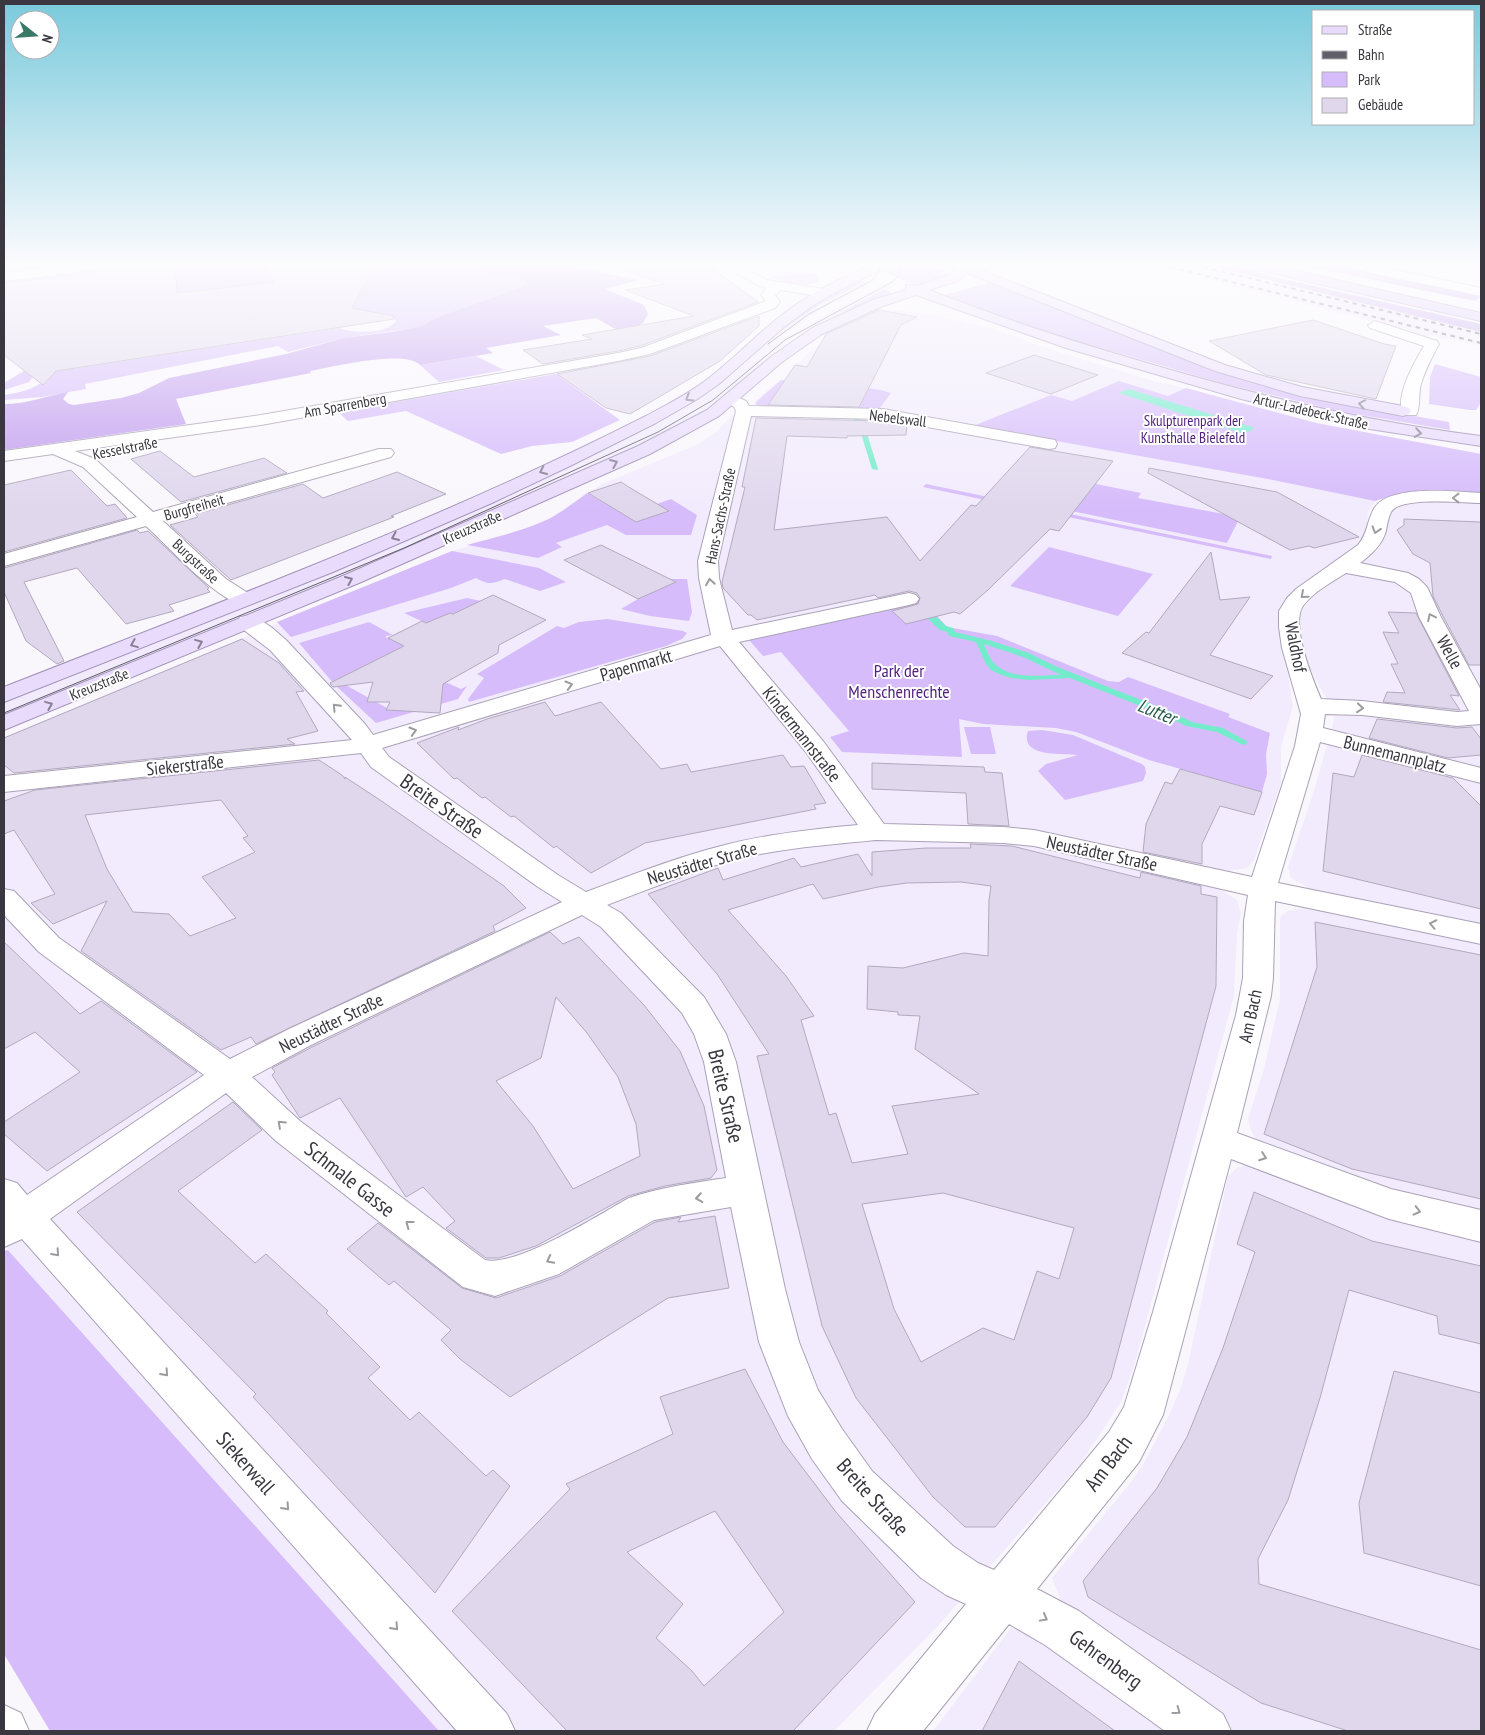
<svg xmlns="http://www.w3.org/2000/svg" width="1485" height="1735" viewBox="0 0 1485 1735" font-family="'PT Sans Narrow',sans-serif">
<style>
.built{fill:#f2ebfd}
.green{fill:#d6bcfb}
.forest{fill:#c29eef}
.water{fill:#74eccb}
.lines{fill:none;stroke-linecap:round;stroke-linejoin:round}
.stream{fill:#74eccb;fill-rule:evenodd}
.building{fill:#e0d7ed;stroke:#b2a9be;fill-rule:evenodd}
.minor-casing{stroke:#aaa1b6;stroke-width:2}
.major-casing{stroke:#a292b9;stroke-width:2}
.highway-casing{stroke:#a292b9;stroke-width:2}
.minor{fill:#fff;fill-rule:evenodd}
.major{fill:#e9dbfc;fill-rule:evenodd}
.highway{fill:#dac3fa;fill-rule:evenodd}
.tram{stroke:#605e66;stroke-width:1}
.rail{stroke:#605e66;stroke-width:2;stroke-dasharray:4.5 4.5;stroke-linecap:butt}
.oneway{stroke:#898195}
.oneway2{stroke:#9c9ba0}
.labels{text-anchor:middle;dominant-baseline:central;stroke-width:4;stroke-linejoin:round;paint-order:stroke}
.far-street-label{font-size:15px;fill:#3a3740;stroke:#fff}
.far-park-label{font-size:15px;fill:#511f7d;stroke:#fff}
.street-label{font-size:18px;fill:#3a3740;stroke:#fff}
.park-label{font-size:18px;fill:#511f7d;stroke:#fff}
.water-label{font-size:19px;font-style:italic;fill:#295c4e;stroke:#fff}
.near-street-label{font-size:21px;fill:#3a3740;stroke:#fff}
</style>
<rect width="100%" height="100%" fill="#f9f7fc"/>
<path class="built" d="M745,265H815L817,273L770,277Z
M1151,265H1207L1481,332V346L1430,335L1425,337L1412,334L1415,332Z
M873,277L881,280L823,308L779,338L783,339L878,286L888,283L895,286L865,298L790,339L705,411L671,431L667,430L657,435L660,437L362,569L4,716V702L250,603L638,431L642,432L652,427L649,425L710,391L772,337L811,310Z
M894,310L929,314L990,328L1052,350L1157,382L1174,385L1275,413L1346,429L1481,454V492L1404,494L1378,498L1368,512L1367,530L1361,541L1281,629L1293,706L1281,747V783L1254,860L1247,868L1226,871L1221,890L1237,900L1241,913L1237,933L1234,996L1135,1363L1122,1400L1081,1463L937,1627L834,1731H439L4,1245V737L452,551L522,530L550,518L602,484L699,444L716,432L731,416L756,409L754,402L781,379L785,380L795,365L813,350L841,330Z
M1422,501L1481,503V1731H933L1011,1628L1034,1636L1060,1597L1052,1578L1131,1482L1144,1463L1169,1415L1180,1390L1188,1364L1228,1176L1237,1168L1250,1164L1264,1145L1256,1139L1251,1130L1248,1119L1264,1069L1280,998V920L1281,916L1288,911L1304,908L1306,886L1291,878L1288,867L1313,794L1334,720L1332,709L1306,661L1300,630L1301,612L1312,597L1380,546L1385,537L1386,522L1389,511L1400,504Z"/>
<path class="green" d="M162,265H282L265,269L272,279H296L9,314L4,310V293L43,292Z
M367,265H475L483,272L518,277L527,282L522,287L438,317L422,326L413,328L344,338L288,352L278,346L85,384L86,389L42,397L4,400V395C23,392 41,388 52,372L339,328C352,333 387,335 396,321C389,311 375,316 365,314C357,312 347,302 341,297Z
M900,265C914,265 939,262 947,275L940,279L918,286L883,272Z
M817,273L819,280C808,291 782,281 770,277Z
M860,281L865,282L819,305L772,337L813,305Z
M989,283L1247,381L1345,404L1449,422L1450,430L1343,412L1222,383L1017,324L941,296Z
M884,289L894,294L840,313L789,340Z
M50,355L29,382L4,390V383Z
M476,356L504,370L439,382L420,365Z
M1435,364L1481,377C1481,388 1484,402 1476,410H1470L1429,404L1430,377Z
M556,374L620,420L572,442L532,446L501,454L406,411L348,421L338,412Z
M781,380L849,386L845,410L760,409L756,405V402Z
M1119,381L1168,396L1186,388L1316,423L1481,454V492L1394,495L1375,501L1273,480L973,426L1051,395L1072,401Z
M860,387L881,390L891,393L879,409L858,411Z
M1041,473L1141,493L1138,498L1240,517L1227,543L1018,500Z
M926,484L1272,556L1271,559L923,487Z
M587,493L636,522L669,511L657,504L671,499L697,515L691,535H626L607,525L556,543L562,547L538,558L467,545C495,537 523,531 549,519C562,512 575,502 587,493Z
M1049,547L1153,574L1118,616L1010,586Z
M452,551L539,568L566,582L540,591L505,579C492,584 488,585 476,578L451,588L291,637L277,622Z
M669,579H687L692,612L689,621L650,616L621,609L638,599L675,582Z
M920,597L947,627L997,636L1108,681L1119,682L1128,677L1230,714L1228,717L1270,733L1266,754L1267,774L1262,792L1149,760L1076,732L1056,728L983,724L959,719L962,757L842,752L830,737L849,731L781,652L763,656L749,640L907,605Z
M467,598L481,601L455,615L450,613L432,626L404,613Z
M607,619L683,631L687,633L682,639L666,646L469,702L468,699L484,678L477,674L557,626L564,628L579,622Z
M369,622L393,635L386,636V638L394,637L407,644L368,668L364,666L342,683L387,708L386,710L443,681L461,689L467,686L458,699L376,723L334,684L299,643Z
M964,727H990L996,754H971Z
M1042,730L1073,735L1142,764L1145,767L1146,773L1143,781L1065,800L1038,771L1046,764L1078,755C1062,753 1019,758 1028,731Z
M8,1250L16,1259L439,1731H50L4,1654V1251Z"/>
<path class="forest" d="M475,265H563L639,280L605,289L644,305L648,314L643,323L624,334L596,318L543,326L561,335L486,348L493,353L420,365C405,349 332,367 310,371L311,373L176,399L186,424L4,450V404C27,404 46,396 68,392L63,399L69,404L74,405L121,398L139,393L169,378L286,354L344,338L392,332L422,326L438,317L522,287L527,282L518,277L483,272Z
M1207,265H1234L1283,279L1481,324V332Z
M1300,265H1338L1481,297L1475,301Z"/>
<path class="water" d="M1129,389L1255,428L1244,434L1119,393Z"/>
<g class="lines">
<path class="stream" d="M853,416H857L864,424L878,469L877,470L872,469L858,424L852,417Z
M923,610H929L946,626L953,628L955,632L992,641L1029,653L1055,666L1174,713L1192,722L1223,728L1248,742L1244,745L1241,744L1217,732L1186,726L1168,717L1070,678L1029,680L1011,678L999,674L991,670L986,664L976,642L949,636L947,632L940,630L923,614ZM984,644L1023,657L1061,675C1041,675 1013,680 996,665C990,660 987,651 984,644Z"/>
</g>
<path class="building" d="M4,265H50L4,271Z
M103,265H175L177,293L274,282L263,265H375L352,308L394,316V319L56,371L43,385L4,355V283L95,272Z
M625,265H708L758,302L640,346L618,351L543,364L523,350L592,339L582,335L694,316L625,290L665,284L624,271Z
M879,310L917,317L901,325L859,407L768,405L795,365L807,367L826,334Z
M759,316V326L720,361L630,414L606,408L557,374L650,356Z
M1313,320L1384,344L1396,346L1376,399L1266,375L1209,341Z
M1034,355L1098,375L1051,394L986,373Z
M756,418L883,421L907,425L906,435L847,436V438L787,436L774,530L887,517L920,561L971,505L976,506L1030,447L1113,461L1059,531L1050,529L988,590L960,614L954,612L906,624L892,611L918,604L920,598L917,593L909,591L878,598L875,595L757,620L751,615H748L723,588L722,582L745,487H742Z
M160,451L194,477L264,458L287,473L181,502L131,459Z
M1149,468L1277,492L1359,537L1314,548L1309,546L1290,550L1148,473Z
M71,470L107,506L115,504L127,518L4,552V485Z
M397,472L446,494L391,516L394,517L231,580L170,525L198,517L195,514L303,484L323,498Z
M621,482L627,486L669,511L636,522L588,493Z
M1404,519L1481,522V665H1469L1443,616L1433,596L1430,563L1413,554L1397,530L1404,525Z
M137,530L140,533L148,531L209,588L207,589L210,592L169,605L174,611L126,624L77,568L24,582L64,661L57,664L26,641L4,592V568Z
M601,545L676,582L638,599L564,560Z
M1211,552L1220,600L1250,597L1210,655L1273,676L1251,699L1122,653L1146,632L1149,633Z
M493,595L546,620L499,645L498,653L443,684L440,713L386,710L390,702H367L373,682L333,687L331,685L330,683L404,646L388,638L422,621L426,623L450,613L453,614Z
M1388,612L1416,613L1459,696L1450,695L1460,710L1383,702L1387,692L1405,693L1391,664H1398L1383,632L1399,633Z
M242,639L279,663L304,691L296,692L318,731L287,739L295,744L14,773L4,765V738Z
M545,702L555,716L601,702L661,769L687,764L691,772L783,755L791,767L804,766L826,803L814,805L816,809L645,843L591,873L556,846L554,848L514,816L511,817L485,797L482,798L457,778L454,779L417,743L459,727L458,730L487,719Z
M1377,719L1457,728L1472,727L1481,739V755L1448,758L1369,738Z
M1362,755L1453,778L1481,806V909L1323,871L1333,773L1354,777Z
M319,760L342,775L345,779V777L380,800L504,886L526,908L493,926L495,931L256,1044L251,1037L221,1050L81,951L107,901L53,924L31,903L55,894L14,830L4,834V801L35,790ZM221,800L248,836L243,838L255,852L202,877L236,918L190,936L169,914L133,912L107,869L85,815Z
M872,763L984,767L985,772L1002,773L1009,826L968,824L966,793L872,789Z
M1180,769L1262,792L1254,815L1220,806L1202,844V864L1143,852L1146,824L1165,782L1172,784Z
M970,844L1012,846L1140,878L1141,872L1201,886V894L1217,897L1216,986L1111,1378L1087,1417L995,1527H965L933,1497L856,1398L822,1326L757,1056L769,1054L717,974L648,894L718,868L723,880L794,858L801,867L858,854L872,876V852L926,848H971ZM961,882L991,886L989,900L988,956L964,953L903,968L868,966L867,1009L898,1012V1015L920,1016L915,1049L979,1094L892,1106L908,1154L852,1163L836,1113L829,1115L801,1020L814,1016L786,976L728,910L813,884L823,899L878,887L907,883ZM943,1193L1074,1228L1059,1279L1037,1271L1014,1340L983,1328L921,1362L894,1309L862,1204Z
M1315,922L1481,955V1199L1352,1169L1264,1134L1317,967Z
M550,932L563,944L579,937L644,1005L680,1051L704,1106L717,1170L711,1178L665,1186L628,1196L536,1246L499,1258H486L446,1228L455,1221L423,1187L406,1197L340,1098L300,1118L272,1075L275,1072L272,1068L312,1047ZM556,997L587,1033L618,1077L636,1124L640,1156L573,1189L533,1126L496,1081L541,1058Z
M4,942L80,1014L101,1001L197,1072L47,1171L4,1134V1122L80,1072L35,1032L4,1049Z
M233,1102L262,1130L178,1191L255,1263L266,1254L328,1311L326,1313L380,1367L368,1378L410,1420L419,1412L486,1476L493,1470L510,1486L435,1593L253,1397L256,1394L77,1212Z
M1254,1192L1372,1241L1481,1266V1344L1439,1334L1437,1316L1349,1290L1320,1398L1288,1500L1258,1559L1259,1584L1481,1650V1731H1348L1261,1703L1088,1597L1083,1581L1157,1488L1187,1437L1223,1348L1255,1252L1237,1244Z
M715,1216L729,1288L668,1298L510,1397L460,1359L441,1340L451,1330L394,1281L389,1285L347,1249L378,1223L462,1288L496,1298L560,1276L655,1222L681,1217L678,1222Z
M745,1369L783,1442L836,1512L915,1602L793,1731H567L452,1611L570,1489L566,1484L673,1434L660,1397ZM715,1511L784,1612L704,1686L692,1671L656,1638L683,1604L627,1552Z
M1394,1371L1481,1393V1586L1364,1553L1359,1503Z
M1019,1661L1115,1731H982Z"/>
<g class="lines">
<g class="minor-casing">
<path id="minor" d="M69,265L101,266L95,270L4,281V273Z
M723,265H739L767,280L823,289L830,293L823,297L781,290L775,295L780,302L775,308L650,354L618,361L261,425L75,451L95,459L153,512L379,449H391L394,453L391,457L163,521L226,579L251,595L254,599L251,603C246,605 242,606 236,603C205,588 172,550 146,526L4,566V554L137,517L83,467L53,454L4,461V451L261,415L618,353L641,348L766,301L761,295L767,287L759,286Z
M1347,265H1373L1481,288V296L1353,269Z
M1375,321L1437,341L1439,344C1432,357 1425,370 1421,384C1418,393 1421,408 1416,415H1404C1393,399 1415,361 1424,346L1370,328L1368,325Z
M730,394L746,401L749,406L883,409L1049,439L1055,440L1057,444L1055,448L1049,449L883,419L751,416L718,561L719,578L732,630L909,593L916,595L919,599L916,603L909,605L739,642L823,741L884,824L1004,827L1034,830L1252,877L1295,746L1301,714L1282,648L1279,627V611L1287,598L1296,589L1358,545C1368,534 1367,519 1375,507C1392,484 1456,492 1481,493V503C1464,503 1400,496 1391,512C1388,518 1387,525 1386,531C1382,545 1371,555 1360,563L1408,573L1419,579L1427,587L1441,617L1481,690V724L1457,726L1362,715L1325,714L1323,728L1481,768V783L1320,742L1278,883L1481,924V944L1275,901L1273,978L1271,996L1237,1133L1391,1189L1481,1210V1242L1389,1219L1231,1159L1163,1415L1139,1462L1037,1589L1079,1611L1223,1714L1231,1731H1165L1045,1645L1009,1624L923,1731H867L875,1714L966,1604L946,1595L921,1578L842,1501L812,1459L788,1416L759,1342L731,1207L654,1220L559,1274L495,1296L463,1287L276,1141L226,1093L50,1219L507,1714L515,1731H457L22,1239L4,1247V1179L17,1183L27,1195L204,1075L39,952L4,915V889L14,891L59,938L230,1059L289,1029L562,902L538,887L371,767L361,753L4,792V776L352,740L270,650L240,627L237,622L240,617L248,616L256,617L271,627L286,640L365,724L373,735L711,635L699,578L698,561L736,411L734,407L722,399L724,396ZM1346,573L1395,582L1411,593L1419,617L1469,711L1457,712L1362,701L1321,699C1313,680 1290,625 1303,606C1313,592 1332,582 1346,573ZM720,646L805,751L858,825C813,829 768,834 725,845C677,857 632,875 586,892L558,875L389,757L382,748ZM876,840L1004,843L1034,846L1248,895L1244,921L1243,978L1236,1015L1153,1312L1124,1407L1109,1432L994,1570L978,1563L953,1546L872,1471L842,1429L818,1390L799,1342L785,1289L736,1062L726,1034L704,997L621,913L607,905C649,889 690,872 733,860C780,848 828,845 876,840ZM582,915L601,927L682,1013L694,1034L704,1062L726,1178C693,1183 661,1187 629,1198C598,1215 518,1267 485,1260L300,1121L252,1077L311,1045Z
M4,1705L21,1713L29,1731H4Z"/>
</g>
<g class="major-casing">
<path id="major" d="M873,265H891L842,289L812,306L784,327L719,384L696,400L656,423L570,466L492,503L333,572L4,702V687C220,602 439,521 646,416C668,404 690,393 709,378C736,357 759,332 787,311C813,292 842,277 873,265Z
M949,265H968L1225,365L1302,387L1403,406L1409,408L1411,411L1409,414L1403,416L1300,396L1215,371L967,273L958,281L929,290C995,316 1062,338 1130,358C1246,393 1361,421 1481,436V446L1363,428L1241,399L1066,348L916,295L883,306L822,334L782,362L719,416L650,454L359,583L4,730V715L345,575L638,446L707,410L772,356L812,328L873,300L906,290V285L917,286L950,275L955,271Z"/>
</g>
<g class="highway-casing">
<path id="highway" d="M1247,265H1271L1481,313V321L1253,269Z"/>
</g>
<use href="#minor" class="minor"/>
<use href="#major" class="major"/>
<use href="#highway" class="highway"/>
<path class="tram" d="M768,344L809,314L871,281L879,272V265
M4,713L404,548L658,432L713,400L785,340L894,281L900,274V268L896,265"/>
<path class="rail" d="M1162,265L1481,343
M1195,265L1481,334"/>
</g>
<defs><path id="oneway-chevron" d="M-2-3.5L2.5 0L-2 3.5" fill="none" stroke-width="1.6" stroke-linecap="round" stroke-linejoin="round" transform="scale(1.25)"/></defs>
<g class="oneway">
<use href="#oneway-chevron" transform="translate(689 398) rotate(148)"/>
<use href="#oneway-chevron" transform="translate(1362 404) rotate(-169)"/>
<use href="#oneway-chevron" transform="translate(1418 433) rotate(9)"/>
<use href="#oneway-chevron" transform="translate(614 463) rotate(-23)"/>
<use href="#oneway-chevron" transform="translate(543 471) rotate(155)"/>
<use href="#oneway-chevron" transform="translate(395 537) rotate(157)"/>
<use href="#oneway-chevron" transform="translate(349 580) rotate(-23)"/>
<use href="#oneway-chevron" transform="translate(199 643) rotate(-22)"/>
<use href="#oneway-chevron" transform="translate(134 644) rotate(158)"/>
<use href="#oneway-chevron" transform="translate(49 705) rotate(-22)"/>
</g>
<g class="oneway2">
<use href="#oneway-chevron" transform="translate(1456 498) rotate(-180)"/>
<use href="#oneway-chevron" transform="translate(1376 530) rotate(107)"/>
<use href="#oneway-chevron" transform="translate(710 582) rotate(-99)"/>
<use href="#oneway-chevron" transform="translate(1304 595) rotate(139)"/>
<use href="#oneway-chevron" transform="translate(1431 617) rotate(-116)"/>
<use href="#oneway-chevron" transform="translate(569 685) rotate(-16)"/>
<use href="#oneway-chevron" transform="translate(336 707) rotate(-133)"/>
<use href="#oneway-chevron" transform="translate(1360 708) rotate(5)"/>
<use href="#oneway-chevron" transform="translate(413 731) rotate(-16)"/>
<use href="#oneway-chevron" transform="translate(1433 924) rotate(-168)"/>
<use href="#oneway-chevron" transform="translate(281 1124) rotate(-137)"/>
<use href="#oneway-chevron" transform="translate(1263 1157) rotate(20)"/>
<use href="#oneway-chevron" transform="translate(699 1198) rotate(171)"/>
<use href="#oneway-chevron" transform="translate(1417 1211) rotate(14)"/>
<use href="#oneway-chevron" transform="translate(409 1224) rotate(-143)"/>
<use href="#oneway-chevron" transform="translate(56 1253) rotate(48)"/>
<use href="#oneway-chevron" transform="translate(550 1260) rotate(153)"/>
<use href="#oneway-chevron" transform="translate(165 1373) rotate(48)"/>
<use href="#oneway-chevron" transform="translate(286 1507) rotate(48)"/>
<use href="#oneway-chevron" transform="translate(1044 1618) rotate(29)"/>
<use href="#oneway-chevron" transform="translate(395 1627) rotate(48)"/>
<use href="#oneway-chevron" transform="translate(1177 1711) rotate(36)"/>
</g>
<linearGradient id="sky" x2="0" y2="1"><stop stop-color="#79cadc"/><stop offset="0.52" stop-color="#fcfbfe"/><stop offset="1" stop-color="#fcfbfe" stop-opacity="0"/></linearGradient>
<rect width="1485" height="508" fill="url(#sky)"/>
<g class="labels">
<g class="far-street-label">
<text transform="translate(345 405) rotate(-10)">Am Sparrenberg</text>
<text transform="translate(1311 411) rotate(13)">Artur-Ladebeck-Straße</text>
<text transform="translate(898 418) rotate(7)">Nebelswall</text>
<text transform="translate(125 448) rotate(-11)">Kesselstraße</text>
<text transform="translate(194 507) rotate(-16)">Burgfreiheit</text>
<text transform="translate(720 516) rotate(-78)">Hans-Sachs-Straße</text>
<text transform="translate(472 527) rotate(-24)">Kreuzstraße</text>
<text transform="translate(196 561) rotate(43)">Burgstraße</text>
<text transform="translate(99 684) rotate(-22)">Kreuzstraße</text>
</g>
<g class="far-park-label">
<text x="1193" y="420">Skulpturenpark der<tspan x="1193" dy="17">Kunsthalle Bielefeld</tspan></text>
</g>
<g class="street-label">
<text transform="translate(1296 647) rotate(79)">Waldhof</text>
<text transform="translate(1450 652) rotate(61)">Welle</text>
<text transform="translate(636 665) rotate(-16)">Papenmarkt</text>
<text transform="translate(802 734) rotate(52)">Kindermannstraße</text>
<text transform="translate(1395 754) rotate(14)">Bunnemannplatz</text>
<text transform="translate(185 765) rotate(-6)">Siekerstraße</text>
<text transform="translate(1102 853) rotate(12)">Neustädter Straße</text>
<text transform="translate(702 863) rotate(-16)">Neustädter Straße</text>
<text transform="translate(1250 1016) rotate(-78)">Am Bach</text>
<text transform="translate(331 1023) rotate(-26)">Neustädter Straße</text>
</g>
<g class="park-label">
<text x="899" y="670">Park der<tspan x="899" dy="21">Menschenrechte</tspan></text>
</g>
<g class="water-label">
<text transform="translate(1157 711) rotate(22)">Lutter</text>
</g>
<g class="near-street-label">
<text transform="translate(442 806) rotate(35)">Breite Straße</text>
<text transform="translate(726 1096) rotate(77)">Breite Straße</text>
<text transform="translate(350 1179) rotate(38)">Schmale Gasse</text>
<text transform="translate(246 1463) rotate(48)">Siekerwall</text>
<text transform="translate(1108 1463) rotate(-53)">Am Bach</text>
<text transform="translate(873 1497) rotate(48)">Breite Straße</text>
<text transform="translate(1106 1659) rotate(36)">Gehrenberg</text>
</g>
</g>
<rect width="1485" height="1735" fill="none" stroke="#3a3740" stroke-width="10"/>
<rect x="1312" y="10" width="162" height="115" fill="#ffffff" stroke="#b0afb3"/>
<rect x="1322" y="26" width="25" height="8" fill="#e9dbfc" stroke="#b0afb3"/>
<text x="1358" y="35" font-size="15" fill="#3a3740">Straße</text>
<rect x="1322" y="51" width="25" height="8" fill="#605e66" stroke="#b0afb3"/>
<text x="1358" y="60" font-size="15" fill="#3a3740">Bahn</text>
<rect x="1322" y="72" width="25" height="15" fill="#d6bcfb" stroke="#b0afb3"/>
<text x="1358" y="85" font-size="15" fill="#3a3740">Park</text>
<rect x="1322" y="98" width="25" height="15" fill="#e0d7ed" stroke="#b0afb3"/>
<text x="1358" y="110" font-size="15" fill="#3a3740">Gebäude</text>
<g transform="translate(35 35) rotate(107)"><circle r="24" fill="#ffffff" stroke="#b0afb3"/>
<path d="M0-4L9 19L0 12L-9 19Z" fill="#397967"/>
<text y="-8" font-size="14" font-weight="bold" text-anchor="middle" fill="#3a3740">N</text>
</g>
</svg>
